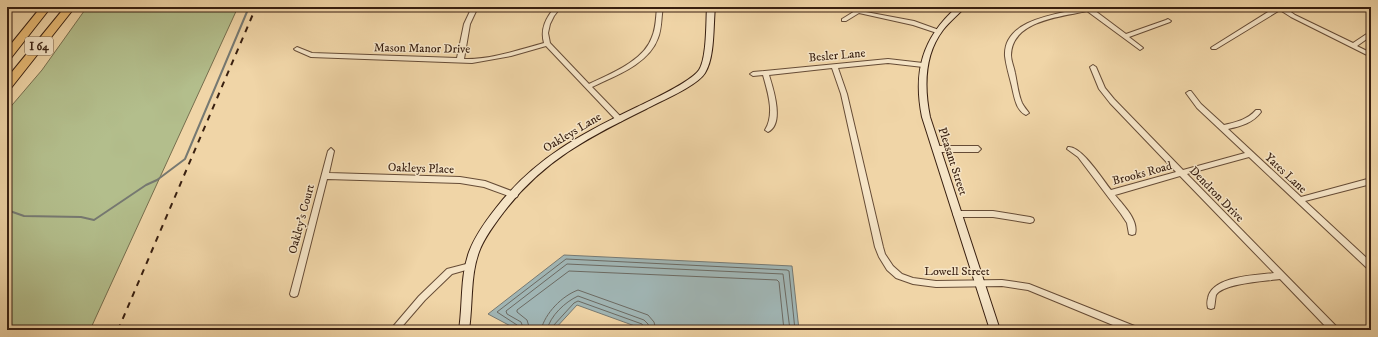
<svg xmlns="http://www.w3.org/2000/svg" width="1378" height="337" viewBox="0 0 1378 337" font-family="'IM FELL DW Pica',serif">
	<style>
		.green { fill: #b3be8c; stroke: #766e4e }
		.water { fill: #a0b5b4; stroke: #767972 }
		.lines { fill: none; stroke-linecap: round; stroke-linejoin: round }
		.shore { stroke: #6c6a62; stroke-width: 1 }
		.stream { stroke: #767972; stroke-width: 2 }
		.street-casing { stroke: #664c36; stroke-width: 2 }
		.secondary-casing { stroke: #381f10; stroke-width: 2 }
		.highway-casing { stroke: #381f10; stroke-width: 2 }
		.street { fill: #f5e4c6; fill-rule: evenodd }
		.secondary { fill: #f5e4c6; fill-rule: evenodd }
		.highway { fill: #e8ba74; fill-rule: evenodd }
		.rail { stroke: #381f10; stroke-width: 2; stroke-dasharray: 6 6; stroke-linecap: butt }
		.labels { text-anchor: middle; stroke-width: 3; stroke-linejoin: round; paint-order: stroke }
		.shield { fill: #f5e4c6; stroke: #715a47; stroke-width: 1 }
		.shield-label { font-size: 11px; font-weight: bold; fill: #381f10 }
		.street-label { font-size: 12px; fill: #381f10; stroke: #f5e4c6 }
	</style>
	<rect width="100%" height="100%" fill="#f0d5a7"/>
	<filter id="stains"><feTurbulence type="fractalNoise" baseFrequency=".005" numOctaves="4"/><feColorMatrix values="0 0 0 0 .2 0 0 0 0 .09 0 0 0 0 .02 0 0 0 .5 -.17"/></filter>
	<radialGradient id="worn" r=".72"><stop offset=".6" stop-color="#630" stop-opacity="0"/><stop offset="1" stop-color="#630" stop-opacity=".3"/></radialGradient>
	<!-- green -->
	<path class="green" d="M87 7H238L90 330H7V111L42 70Z"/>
	<!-- water -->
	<path class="water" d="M564 255 792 266 799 330H720L718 329 717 330H646L577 305 554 330H518L488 314Z"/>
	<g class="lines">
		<!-- shore -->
		<path class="shore" d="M519 330 517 325 497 312 566 259 787 270 789 271 795 330
			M524 330 521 322 507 314 506 311 567 264 783 274 790 330
			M530 330 527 320 517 312V310L569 271 777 280 779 282 784 330
			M541 330C545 313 562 296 578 290L648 315 654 322 656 330
			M547 330C550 316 565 302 578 296L644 320 648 324 650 330
			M552 330 553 326 574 303 578 301 642 324 645 330"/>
		<!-- stream -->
		<path class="stream" d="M7 210 24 216 81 217 94 220 146 185 157 180 185 159 249 7"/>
		<defs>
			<path id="street" d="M472 7H478L470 24 464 59C489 60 519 50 544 43 540 29 546 18 555 7H561L554 16 550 24 548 33 550 43 589 84C610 74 644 61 652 37 656 28 656 17 657 7H663C661 17 662 28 658 38 649 64 615 76 592 87L622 118 623 120 620 122H618L546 46 511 56 472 63 311 57 295 50 294 49 297 47 312 53 457 58 464 24Z
				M849 7H857L866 12 914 21 939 30 940 31 937 33 913 25 859 13 846 21H842V19L855 11Z
				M1083 7H1090L1126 34 1166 20 1168 19 1171 21 1170 22 1129 37 1142 47 1143 48 1140 50 1087 11C1061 17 1012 20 1011 55 1011 61 1014 67 1015 73 1017 82 1018 94 1022 103 1024 107 1027 110 1029 113L1026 115C1015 110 1014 94 1011 83 1009 75 1006 65 1005 56 1003 19 1058 14 1084 8Z
				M1276 7H1284L1295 15 1353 43 1371 31V36L1357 46 1371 53V57L1291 17 1280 10 1216 49H1212L1211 48 1212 47Z
				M888 59 923 63 926 65 923 67 888 63 838 68 847 94 883 247 885 254 893 266 902 274 913 278 936 281 1002 280 1029 284 1137 327 1138 330H1125L1028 290 1002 286 936 287 913 284 896 278 887 270 879 257 875 247 841 94 832 68 769 75C773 88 785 124 768 132L765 130C775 114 768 93 763 75L753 76 750 74 753 72Z
				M1093 65 1096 67 1105 88 1114 99 1183 170 1245 153 1197 108 1186 93 1189 91H1191L1201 104 1224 125C1236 122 1247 120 1256 110H1260L1261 112C1253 123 1241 126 1228 129L1301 197 1371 178V184L1305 201 1371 262V270L1368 269 1249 157 1187 174 1337 327 1338 330H1329L1280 279C1267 281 1223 283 1216 295 1215 299 1215 304 1214 308L1211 309 1208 308C1207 304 1207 302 1208 298 1212 276 1256 275 1274 273L1180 176 1115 195C1123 205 1139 220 1135 234L1132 235 1129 234 1127 223 1121 214 1078 157 1067 149 1068 147C1081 145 1103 180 1111 190L1176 172 1110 103 1099 89 1090 67Z
				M936 146H978L981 149 978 152H936L933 149Z
				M331 148 334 151 329 173 460 177 485 181 517 193 518 195 517 197 514 198 484 187 460 183 327 179 298 294 297 296 294 297 291 296 290 294 328 151Z
				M957 211H993L1030 217 1033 218 1034 220 1033 222 1030 223 993 217H957L954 216 953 214 954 212Z
				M470 263 473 264 474 266 473 268 452 274 425 300 399 330H390L419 296 447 269Z"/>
			<path id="secondary" d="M707 7H715C713 26 715 57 705 73 697 86 661 101 646 109 589 137 542 161 503 213 494 225 484 238 479 252 470 276 473 304 469 330H459C463 304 460 277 469 252 475 236 485 222 496 208 535 158 581 134 637 107 651 100 691 82 699 70 707 58 706 22 707 7Z
				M957 7H965C958 15 950 21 943 30 924 55 924 87 930 117L1000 330H990L922 117C913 72 922 38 957 7Z"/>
			<path id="highway" d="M41 7H51L11 58 7 59V49Z
				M65 7H75L11 88 7 89V78Z"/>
		</defs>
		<!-- street casing -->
		<use href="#street" class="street-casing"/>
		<!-- secondary casing -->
		<use href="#secondary" class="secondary-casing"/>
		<!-- highway casing -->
		<use href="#highway" class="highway-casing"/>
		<!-- street -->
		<use href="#street" class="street"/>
		<!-- secondary -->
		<use href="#secondary" class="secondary"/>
		<!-- highway -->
		<use href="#highway" class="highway"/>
		<!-- rail -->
		<path class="rail" d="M118 330 256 7"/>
	</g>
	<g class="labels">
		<!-- shield labels -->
		<rect class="shield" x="25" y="37" width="28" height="18" rx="3"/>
		<g class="shield-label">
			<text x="39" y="50">I 64</text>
		</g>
		<!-- street labels -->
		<g class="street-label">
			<text transform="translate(422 48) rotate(1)" y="4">Mason Manor Drive</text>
			<text transform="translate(837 55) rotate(-5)" y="4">Besler Lane</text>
			<text transform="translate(572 132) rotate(-31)" y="4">Oakleys Lane</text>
			<text transform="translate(953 161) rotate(72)" y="4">Pleasant Street</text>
			<text transform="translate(421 168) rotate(2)" y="4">Oakleys Place</text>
			<text transform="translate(1142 173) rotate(-15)" y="4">Brooks Road</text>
			<text transform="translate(1286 173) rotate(43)" y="4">Yates Lane</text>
			<text transform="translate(1217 194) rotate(46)" y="4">Dendron Drive</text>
			<text transform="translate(301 219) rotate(-75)" y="4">Oakley's Court</text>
			<text x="957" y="275">Lowell Street</text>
		</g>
	</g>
	<!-- margin -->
	<rect width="1378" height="337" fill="none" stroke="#f0d5a7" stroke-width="24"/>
	<rect x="8" y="8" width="1362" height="321" fill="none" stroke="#381f10" stroke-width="2"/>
	<rect x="12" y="12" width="1354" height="313" fill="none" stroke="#381f10"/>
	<rect width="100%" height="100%" filter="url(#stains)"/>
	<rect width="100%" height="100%" fill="url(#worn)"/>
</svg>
